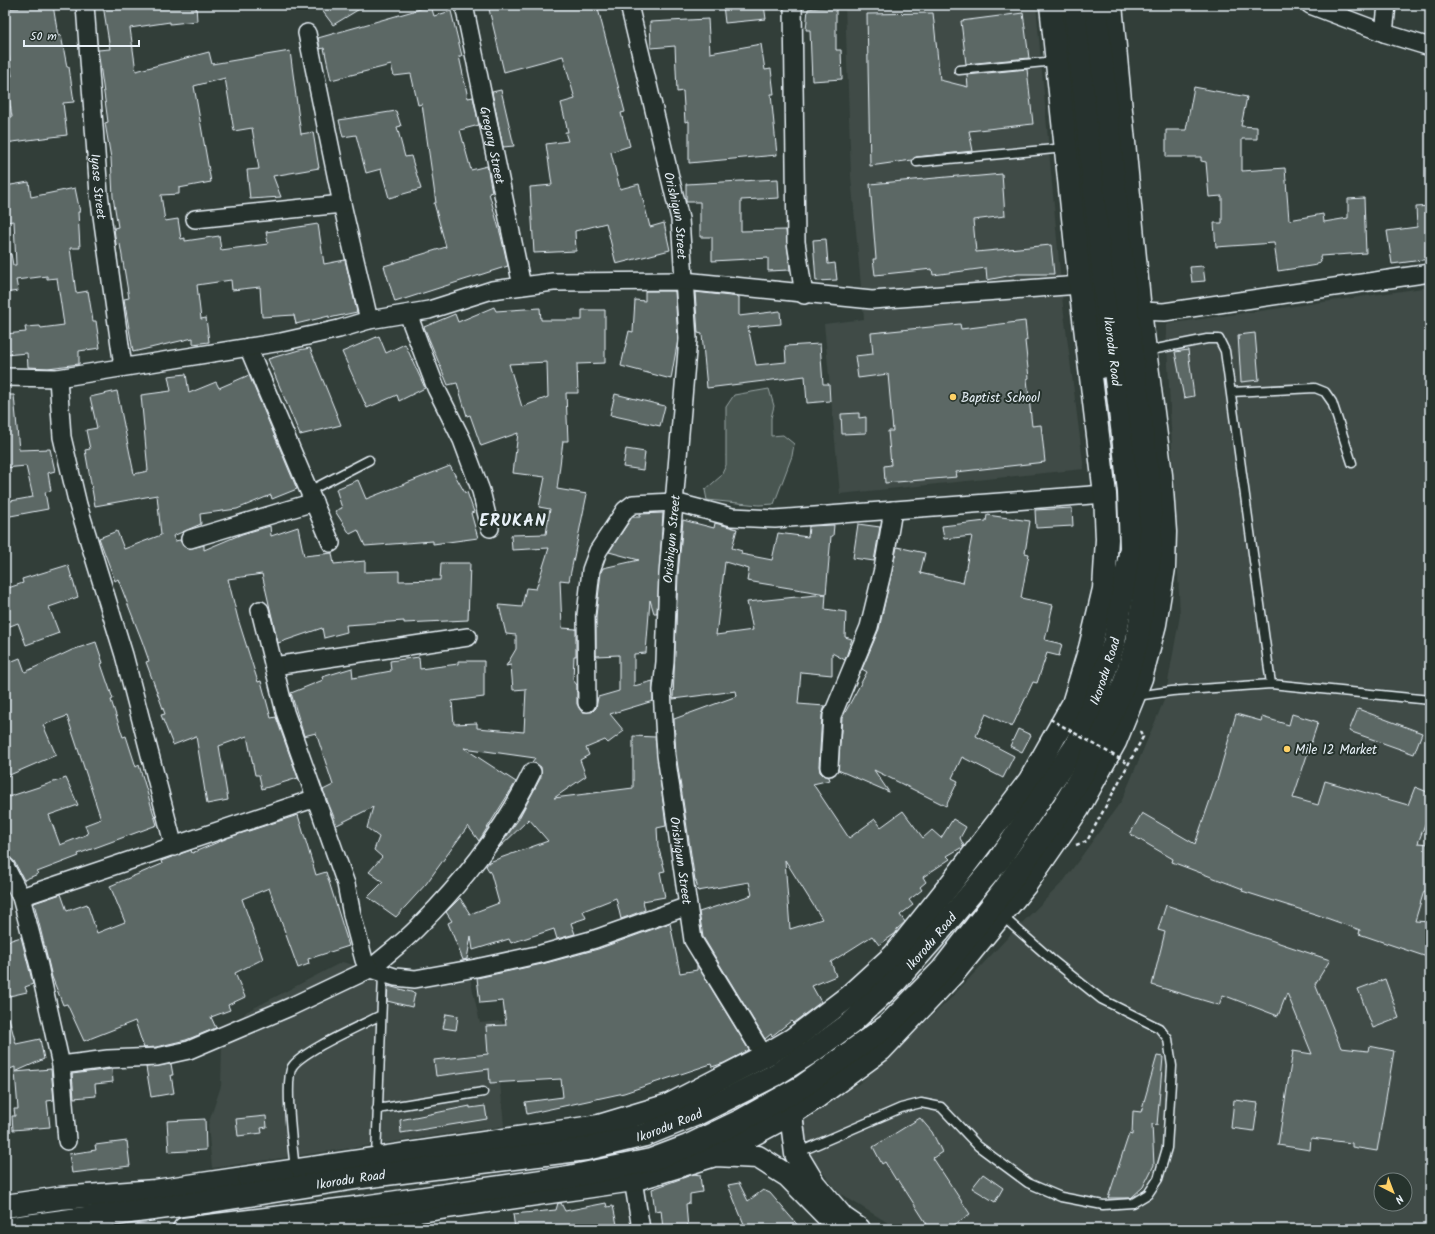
<svg xmlns="http://www.w3.org/2000/svg" width="1435" height="1234" viewBox="0 0 1435 1234" font-family="Kalam,sans-serif">
	<style>
		.built { fill: #3f4b46; fill-rule: evenodd }
		.green { fill: #495651; stroke: #98a4a4 }
		.building { fill: #5c6865; stroke: #e8f1f8; fill-rule: evenodd }
		.lines { fill: none; stroke-linecap: round; stroke-linejoin: round }
		.lane-casing { stroke: #e8f1f8; stroke-width: 11 }
		.street-casing { stroke: #e8f1f8; stroke-width: 20 }
		.secondary-casing { stroke: #e8f1f8; stroke-width: 25 }
		.highway-casing { stroke: #e8f1f8; stroke-width: 25 }
		.path { stroke: #e8f1f8; stroke-width: 2.5; stroke-dasharray: 4 3; stroke-linecap: butt }
		.lane { stroke: #26332d; stroke-width: 8 }
		.street { stroke: #26332d; stroke-width: 17 }
		.secondary { stroke: #26332d; stroke-width: 22 }
		.highway { stroke: #26332d; stroke-width: 22 }
		.path-bridge { stroke: #e8f1f8; stroke-width: 2.5; stroke-dasharray: 4 3; stroke-linecap: butt }
		.poi-dot { fill: #ffd166; stroke: #26332d; stroke-width: 1.5 }
		.labels { text-anchor: middle; stroke-width: 4; stroke-linejoin: round; paint-order: stroke }
		.street-label { font-size: 13px; fill: #e8f1f8; stroke: #26332d }
		.poi-label { font-size: 13px; fill: #e8f1f8; stroke: #26332d; text-anchor: start }
		.district-label { font-size: 17px; font-weight: bold; letter-spacing: 1px; fill: #e8f1f8; stroke: #26332d }
	</style>
	<rect width="100%" height="100%" fill="#323e39"/>
	<filter id="ink" filterUnits="userSpaceOnUse"><feTurbulence type="fractalNoise" baseFrequency=".025" numOctaves="2"/><feDisplacementMap in="SourceGraphic" scale="8" xChannelSelector="R" yChannelSelector="G"/><feConvolveMatrix kernelMatrix="1 2 1 2 8 2 1 2 1" color-interpolation-filters="sRGB"/></filter>
	<g filter="url(#ink)">
		<!-- built -->
		<path class="built" d="M845 5H1036L1063 306 1084 469 840 494 824 324 864 319 851 176Z
			M1430 287V1229H898L839 1193 805 1150 800 1120 860 1083 951 998 1010 935 1063 882 1122 800 1165 698 1180 615 1166 324ZM1381 1180H1405V1204H1381Z
			M342 962 386 973 411 974 467 964 480 1023 502 1021 506 1079 500 1081 504 1126 212 1168 208 1125 221 1086 222 1045 246 1012Z"/>
		<!-- green -->
		<path class="green" d="M769 389 774 406 771 418V436L783 435 794 444 792 456 774 504 759 505 707 500 705 490 721 476 726 465V407L734 395Z"/>
		<!-- building -->
		<path class="building" d="M19 5H53L58 36 61 35 67 67H69L74 102 63 103 67 135 5 143V118L12 117 6 77 12 76 5 34V9L19 8Z
			M103 5H196L197 21 170 24V22L130 28 136 71 209 52 212 64 290 51 301 134 313 132 319 168 273 176 281 197 250 199 247 170 259 169 252 128 234 131 225 78 194 86 211 182 179 188V194L161 195 165 221 178 219 181 239 185 238V241L219 236 221 250 268 244 266 232 318 224 324 264 345 260 357 312 329 318V316L296 324 294 315 262 317 260 287 232 290 231 280 197 285 201 319 206 318 209 342 193 344V338L133 352 124 299 129 298 120 244 116 245 114 228 118 227 113 197 111 158 105 123 108 122 98 50 110 49Z
			M318 5H366L333 25Z
			M488 5H597L625 112 621 113 630 146 611 152 620 189 639 184 650 227 664 223 670 250 616 264 606 223 575 231 576 251 534 253 530 187 552 185 546 144 568 141 565 132H568L561 103 575 99 563 56 504 72Z
			M723 5H764L766 19 725 23Z
			M836 5V50H841L842 79 812 81 810 30H806L808 9Z
			M431 6 434 16 451 11 462 56H459L468 98 473 97 479 125 460 130 471 170 487 166 492 192 489 193 501 236 508 266 395 302 384 266 446 247 434 203H436L432 174 422 104 418 105 411 74 394 76 391 65 331 80 324 48 320 49 318 38Z
			M933 13 940 80 968 87 967 75 1027 69 1033 124 969 131 973 151 916 157 912 160 870 166 867 14Z
			M1023 13 1029 58 966 64 961 21Z
			M708 19 710 53 761 44 765 70 771 69 774 94H771L777 155 689 163V121L685 122 683 91 677 92 675 46 651 48 650 22Z
			M1194 87 1247 97 1241 126 1257 127V139H1242V171L1285 168 1289 220 1323 214 1324 222 1348 218V199L1364 198 1366 253 1320 256 1321 262 1317 263V265L1278 271 1274 243 1216 247 1214 223H1222V196L1209 197 1206 162 1201 161V157H1166V130H1186Z
			M501 90 514 146 503 147 492 92Z
			M396 111 401 126 397 127 405 157 411 156 421 189 389 198 381 169 366 173 356 135 343 137 339 120Z
			M1002 174 1005 216 973 220 976 252 1051 245 1054 274H1018L987 280 986 268 933 275 932 269 875 275 873 259H876L870 184 969 175V177Z
			M778 179 779 198 741 200V231L786 230 790 270 768 271V258L712 261V237H700V202H686V184Z
			M29 182 31 197 75 188 80 212H78L80 248H70L76 293 88 291 93 321H96L100 348 79 351V364L48 368 28 367 27 353 5 355V334L26 332 25 327 40 326 41 328 64 325 57 278 47 279V276L16 280 18 291 5 293V254H11L13 265H16L14 221 5 222V186Z
			M1430 206V259L1392 264 1387 231 1417 227 1416 207Z
			M826 239 828 264 835 263 837 280 816 281 813 240Z
			M1203 266 1205 281 1192 282 1190 267Z
			M645 291H675L678 339 671 379 621 366 629 331 633 332 635 300 645 301Z
			M695 292 739 297V316L780 311 781 324 748 327 756 365 786 362 785 346 820 344 823 384H829L830 401 807 403 805 376 707 388 702 334 698 333Z
			M494 307 496 311 540 308 541 320H582V310H605V363L577 364 578 393H566L568 441H563L557 489 587 494 569 581 560 580 562 628 576 629V656H574L573 680 577 685V704L582 712H592L596 708 598 697 619 691V655L596 656V616L601 572 603 568 639 560 609 552 632 517H640V514L663 513 657 613H654L650 600 646 653 634 654V686L653 681V701L610 714 624 731 608 743 605 740 586 748 589 755 580 760 586 776 554 798 633 788V736L655 737 666 826 657 828 658 846 665 871 660 872 665 897 643 901 645 910 621 919 616 898 583 911 586 918 571 923 575 934 557 939 554 929 511 943 509 939 473 950 471 936 467 959 463 960 448 923 452 921 446 912 460 898 470 914 499 903 491 874 486 866 489 862 548 841 529 819 497 850 518 820 541 777V767L532 762 535 758 464 748 516 782 479 841 468 826 426 884 396 917 368 897 383 882 369 872 382 857 374 850 379 837 367 828 373 807 337 825 323 790 333 785 316 733 304 736 291 693 323 680 322 677 352 668 353 678 391 671 390 661 419 657 420 669 458 664V661H484V697L452 701 454 724 477 723V728L524 732 526 689 513 690 511 665 506 666 516 649V635L506 634 499 605 522 607 526 588 536 589 549 548 512 550 511 535 546 534 550 509 539 507 545 477 513 473 518 433 481 446 470 415 467 416 457 383 448 385 424 327 455 314 458 322ZM547 362 548 397 522 407 509 364Z
			M1025 321 1027 340 1025 341 1029 378 1027 379 1032 426 1041 425 1045 462 956 472 957 477 885 483 884 466 891 465 888 431H893L888 374 858 378 855 356 873 354 871 333 960 324 961 329Z
			M1255 333 1259 380 1241 382 1238 335Z
			M379 336 386 353 405 344 425 388 399 401 397 395 367 408 342 352Z
			M310 348 341 425 300 435 268 359 299 350Z
			M1188 350 1194 396 1184 398 1175 352Z
			M186 374 189 393 216 382 219 388 249 375 297 489 272 499 271 495 237 509 200 514 201 524 173 536 175 541 180 540 183 546 188 549 204 545V550L242 534 270 526 271 536 298 527 304 556 332 553 334 564 365 561V572L399 571V581L440 580 441 563H470L468 620 404 623V621L346 625 347 632 324 638 322 628 278 643 262 574 228 579 238 619 258 682 261 681 271 718 276 717 298 778 262 789 259 775H255L247 736 219 746 228 800 207 804 196 736 173 745 161 715 165 714 146 662 149 661 142 641 118 579 115 581 99 538 117 531 124 549 161 535 157 495 95 506 85 450 90 449 86 430 97 428 90 397 117 391 134 474 148 471 141 395 171 391 168 376Z
			M615 394 665 406 660 426 610 415Z
			M5 395H14L19 450 50 449 55 471 48 473 51 491 45 492 48 509 5 517V502L33 497 26 466 5 468Z
			M859 413V418L866 417V433L842 434 841 414Z
			M626 449 645 452 643 470 623 467Z
			M450 466 465 493 467 492 474 512 471 513 478 538 433 544V541L365 546 358 530 350 534 335 511 342 508 336 489 358 480 366 499Z
			M1072 508 1073 526 1036 528 1035 510Z
			M987 515 1030 521 1025 553 1029 554 1021 598 1053 605 1045 640 1062 644 1059 656 1047 653 1037 683 1033 682 1012 727 986 714 976 736 1014 756 1003 778 962 757 952 778 958 781 946 806 874 770 889 792 838 770 842 718 867 672 862 669 879 629 897 547 925 553 920 573 963 583 972 536 944 539 942 526 986 521Z
			M683 520 714 528 715 523 737 529 732 548 742 551 741 554 772 560 778 533 808 537 809 526 834 525 833 536H831L826 594 747 581 749 569 725 562 716 635 753 630 747 602 826 594 825 609 846 612 845 637 852 639 845 660 832 653V675L801 672 798 704 825 706 822 715 819 766 820 772 824 776 829 777 830 780 813 784 849 838 875 819 881 827 903 811 923 838 932 830 941 838 953 819 966 827 960 838 964 846 947 856 950 859 923 877 926 882 920 887 922 890 909 900 913 905 900 915 905 922 897 929 896 933 879 945 872 936 831 962 836 976 812 986 821 1002 793 1023 791 1021 772 1036 771 1034 765 1039 703 937 699 912 752 895 749 882 698 891 696 881H695L676 754 674 719 737 696 736 691 673 699 678 575ZM785 860 822 919 790 929Z
			M858 524 880 527 874 561 853 558Z
			M68 565 78 597 49 607 59 633 26 645 18 623 5 628V589L23 583 22 579Z
			M96 642 103 663 101 664 113 699 111 700 123 737 126 736 136 767 139 765 157 825 78 854 79 856 37 872 38 874 24 880 14 861 7 856 5 852V798L66 778 78 805 49 815 60 845 88 834 85 825 101 819 67 716 43 725 56 755 5 777V664L20 658 25 672 72 650Z
			M1358 709 1422 733 1414 754 1349 731Z
			M1236 714 1261 721 1262 717 1289 725 1292 714 1318 722 1293 798 1318 805 1325 781 1408 805 1415 787 1430 793V811L1418 843 1430 844V892L1424 891 1415 921 1430 922V958L1359 934 1360 930 1318 915 1242 891 1243 889 1172 862 1173 859 1130 834 1142 813 1195 844 1218 777Z
			M1018 729 1031 735 1022 752 1010 746Z
			M298 815 316 875 326 872 349 946 308 959 309 964 298 968 269 888 242 899 263 959 235 973 245 997 228 1005 230 1010 211 1017 216 1028 186 1040 156 1047 144 1048 135 1021 84 1041 67 1004 63 1005 52 977 34 903 61 894 67 911 87 904 97 933 125 922 110 886 162 864 161 861 191 850 192 853 230 837Z
			M1166 905 1330 960 1315 984 1341 1048 1368 1051 1369 1046 1394 1051 1377 1151 1352 1147V1143L1311 1138 1310 1150 1278 1145 1293 1051 1312 1054 1287 993 1278 1016 1223 995 1219 1005 1152 985 1165 932 1158 930Z
			M670 923 680 973 697 970V965L749 1050 724 1063 712 1067 711 1064 624 1093 527 1114 525 1102 563 1097 561 1079 490 1083 489 1069 436 1076 434 1060 488 1054 486 1026 506 1025 503 1001 480 1003 477 978 542 964 598 949Z
			M21 937 33 984 25 987 27 992 5 997V942Z
			M1385 979 1399 1018 1373 1028 1358 989Z
			M388 986 415 993 412 1007 387 1001Z
			M446 1014 458 1016 456 1030 443 1028Z
			M9 1018 16 1044 40 1039 44 1059 15 1072V1067L5 1071V1019Z
			M1157 1056 1163 1057 1157 1125 1152 1124 1154 1165 1143 1187 1131 1198H1108L1129 1134 1132 1135 1133 1111 1141 1112Z
			M171 1064 173 1075H171L174 1093 151 1097 146 1067Z
			M51 1069 54 1100 47 1101 50 1127 13 1130 12 1116H15L14 1109H18L15 1072Z
			M112 1069 113 1082 95 1084 96 1096 74 1098 72 1074Z
			M1234 1100 1258 1103 1254 1131 1231 1128Z
			M470 1106V1108L485 1106 487 1119 401 1133 400 1120Z
			M266 1116 267 1127 261 1128 262 1133 238 1136 236 1119Z
			M920 1118 932 1132 942 1152 933 1158 970 1214 948 1229H930L898 1179 896 1180 885 1162 882 1164 873 1147Z
			M205 1119 206 1150 169 1152 167 1121Z
			M127 1141 130 1166 72 1173 69 1154 96 1150 95 1145Z
			M694 1174 700 1175 702 1192 690 1194V1203L686 1204 688 1229H663L661 1210 655 1211 652 1189Z
			M983 1174 1003 1188 995 1202 972 1188Z
			M739 1183 748 1201 763 1190 770 1193 801 1229H746L728 1185Z
			M558 1203H561L565 1211 606 1203 607 1207 613 1206 618 1229H515L513 1214 556 1210Z"/>
		<g class="lines">
			<defs>
				<path id="lane" d="M1064 5 1102 374
					M959 70 1056 61
					M917 162 1065 148
					M1146 351 1207 339H1219L1225 351 1271 684
					M1231 392 1315 388 1325 392 1332 402 1352 463
					M309 491 369 460
					M1136 696 1172 691 1271 684 1430 700
					M377 1109 483 1092
					M797 1153 901 1108 921 1103 941 1107 978 1146 1028 1183 1061 1197 1103 1205 1133 1203 1148 1194 1158 1179 1167 1148 1172 1066 1168 1039 1159 1028 1101 999 1051 959 1001 915
					M376 1158 383 974
					M295 1170C293 1149 284 1082 292 1067 302 1051 362 1025 381 1015"/>
				<g id="street">
					<path id="s1" d="M85 5 99 194 123 367"/>
					<path id="s2" d="M464 5 522 286"/>
					<path id="s3" d="M629 5 680 219 688 339 668 574 665 662 662 690 666 755 693 940 764 1056"/>
					<path d="M793 5 796 242 804 295"/>
					<path d="M1310 5 1384 33 1430 47"/>
					<path d="M307 33 342 204 369 320"/>
					<path d="M1384 33 1387 5"/>
					<path d="M195 219 342 204"/>
					<path d="M1140 311 1164 312 1430 273"/>
					<path d="M408 314 436 388 462 440 481 491 490 528"/>
					<path d="M248 347 331 543"/>
					<path d="M5 377 58 378 281 342 339 329 369 320 429 310 492 290 553 282 684 281 872 300 1080 285"/>
					<path d="M58 378 62 437 78 505 124 655 174 847"/>
					<path d="M190 539 314 502"/>
					<path d="M274 666 468 637"/>
					<path d="M587 703 586 615 591 570 598 551 625 510 633 504 674 502 732 517 775 519 1105 494"/>
					<path d="M829 767 832 716 869 627 883 569 893 510"/>
					<path d="M532 772C504 831 465 880 419 926 404 942 386 955 370 969L395 977 415 979 476 968 541 954 595 939 688 906"/>
					<path d="M5 866 21 897 39 966 61 1065 67 1141"/>
					<path d="M21 897 316 798"/>
					<path d="M61 1065 108 1059 157 1057 189 1050 290 1007 370 969 364 960 352 915 346 884 285 712 260 610"/>
					<path d="M633 1180 641 1229"/>
				</g>
				<path id="secondary" d="M791 1114 796 1154 814 1184 843 1218 859 1229
					M715 1155 758 1157 788 1176 840 1229
					M5 1206 60 1198 155 1191 599 1126 669 1105 764 1056 793 1039 848 997 894 955 953 881 1030 780 1073 704 1090 648 1104 589 1107 539 1105 494 1080 285 1051 5
					M295 1229 633 1180 715 1155 791 1114 817 1097 881 1050 952 975 1027 883 1078 809 1115 742 1141 678 1155 624 1164 568 1165 532 1161 475 1140 311 1111 5"/>
				<g id="highway">
					<path d="M249 1179 283 1178"/>
					<path id="s4" d="M5 1229 211 1201 362 1177 586 1149 645 1135 697 1114 775 1075 810 1053 851 1023 896 981 933 939 999 860 1075 747 1098 692 1114 643 1131 548 1129 492 1123 435 1104 283 1075 5"/>
					<path d="M184 1229 363 1207 569 1177 651 1160 688 1146 740 1121 803 1086 887 1026 942 970 1004 890 1061 810 1083 773 1106 727 1124 684 1137 642 1151 550 1150 490 1131 346 1096 5"/>
				</g>
			</defs>
			<!-- lane casing -->
			<use href="#lane" class="lane-casing"/>
			<!-- street casing -->
			<use href="#street" class="street-casing"/>
			<!-- secondary casing -->
			<use href="#secondary" class="secondary-casing"/>
			<!-- highway casing -->
			<use href="#highway" class="highway-casing"/>
			<!-- path -->
			<path class="path" d="M1076 845 1087 841 1143 737 1140 731"/>
			<!-- lane -->
			<use href="#lane" class="lane"/>
			<!-- street -->
			<use href="#street" class="street"/>
			<!-- secondary -->
			<use href="#secondary" class="secondary"/>
			<!-- highway -->
			<use href="#highway" class="highway"/>
			<!-- path-bridge -->
			<path class="path-bridge" d="M1050 719 1129 764"/>
		</g>
	</g>
	<!-- markers -->
	<g class="poi-dot">
		<circle cx="953" cy="397" r="4"/>
		<circle cx="1287" cy="749" r="4"/>
	</g>
	<g class="labels">
		<!-- street labels -->
		<g class="street-label">
			<text dy="5" stroke="none"><textPath href="#s2" startOffset="143">Gregory Street</textPath></text>
			<text dy="5" stroke="none"><textPath href="#s1" startOffset="182">Iyase Street</textPath></text>
			<text dy="5" stroke="none"><textPath href="#s3" startOffset="216">Orishigun Street</textPath></text>
			<text transform="translate(1113 351) rotate(83)" y="5">Ikorodu Road</text>
			<text transform="translate(671 539) rotate(-85)" y="5">Orishigun Street</text>
			<text dy="5" stroke="none"><textPath href="#s4" startOffset="1321">Ikorodu Road</textPath></text>
			<text dy="5" stroke="none"><textPath href="#s3" startOffset="864">Orishigun Street</textPath></text>
			<text dy="5" stroke="none"><textPath href="#s4" startOffset="997">Ikorodu Road</textPath></text>
			<text dy="5" stroke="none"><textPath href="#s4" startOffset="673">Ikorodu Road</textPath></text>
			<text dy="5" stroke="none"><textPath href="#s4" startOffset="349">Ikorodu Road</textPath></text>
		</g>
		<!-- poi labels -->
		<g class="poi-label">
			<text x="961" y="402">Baptist School</text>
			<text x="1295" y="754">Mile 12 Market</text>
		</g>
		<!-- district labels -->
		<g class="district-label">
			<text x="513" y="526">ERUKAN</text>
		</g>
	</g>
	<!-- margin -->
	<rect width="1435" height="1234" fill="none" stroke="#26332d" stroke-width="20"/>
	<rect x="10" y="10" width="1415" height="1214" fill="none" stroke="#e8f1f8" stroke-width="1.5" filter="url(#ink)"/>
	<!-- north arrow -->
	<g transform="translate(1393 1192) rotate(138)"><circle r="19" fill="#26332d" stroke="#747f7e"/>
	<path d="M0-3L7 15L0 10L-7 15Z" fill="#ffd166"/>
	<text y="-6" font-size="11" font-weight="bold" text-anchor="middle" fill="#e8f1f8">N</text>
	</g>
	<!-- scale -->
	<path d="M24 40v6h115v-6" fill="none" stroke="#e8f1f8" stroke-width="2"/>
	<text x="30" y="40" font-size="12" fill="#e8f1f8" stroke="#26332d" stroke-width="3" paint-order="stroke">50 m</text>
</svg>
